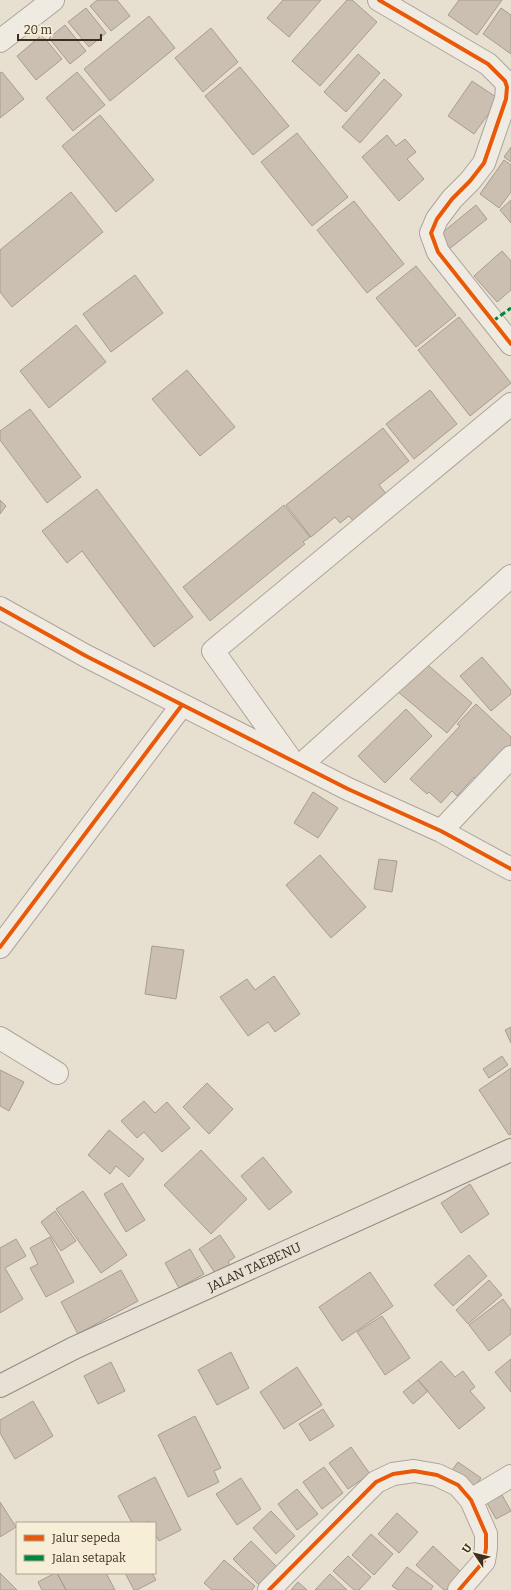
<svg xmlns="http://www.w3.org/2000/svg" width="511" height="1590" viewBox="0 0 511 1590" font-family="Bitter,serif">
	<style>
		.building { fill: #cbbfb2; stroke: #a89c90 }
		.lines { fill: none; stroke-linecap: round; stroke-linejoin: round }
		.minor-casing { stroke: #ada599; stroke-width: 24 }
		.major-casing { stroke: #928b80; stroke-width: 24 }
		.minor { stroke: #efebe3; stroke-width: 22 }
		.major { stroke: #e6e1d4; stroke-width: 22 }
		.quiet { stroke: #00873e; stroke-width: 3; stroke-dasharray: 6 3; stroke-linecap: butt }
		.cycleway-casing { stroke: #f7eed8; stroke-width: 6 }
		.cycleway { stroke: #e8590c; stroke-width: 4 }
		.labels { text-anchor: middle; stroke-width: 3; stroke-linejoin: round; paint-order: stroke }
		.street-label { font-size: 13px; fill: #3d2e20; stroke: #f7eed8 }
	</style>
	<rect width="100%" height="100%" fill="#e7e0d1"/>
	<!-- building -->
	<path class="building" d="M97 0H117L130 16 111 31 90 6Z
		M283 0H321L289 37 267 18Z
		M347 0H352L377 22 320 86 292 61Z
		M459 0H502L477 35 448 15Z
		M86 8 106 33 89 47 68 22Z
		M501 8 511 15V54L483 34Z
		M149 16 175 48 110 101 84 69Z
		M65 25 86 51 70 64 49 38Z
		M211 28 238 62 203 92 175 58Z
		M42 35 62 59 36 80 17 56Z
		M358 54 380 73 346 112 324 92Z
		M240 67 289 126 253 155 205 96Z
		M2 72 24 99 0 118V73Z
		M77 72 105 105 73 131 46 98Z
		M384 79 402 95 360 143 342 127Z
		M472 81 499 99 474 134 448 116Z
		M100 115 154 180 116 212 62 146Z
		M297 133 348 197 312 226 261 162Z
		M387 135 396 146 405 139 416 152 407 159 424 179 399 201 362 157Z
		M511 147V162L504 157Z
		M504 160 511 165V192L499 208 480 194Z
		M71 192 103 232 12 307 0 292V250Z
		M511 200V223L500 210Z
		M354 201 404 264 367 293 317 230Z
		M476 205 487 219 448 250 437 237Z
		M502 251 511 261V290L497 302 474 276Z
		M416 266 456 315 416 347 376 298Z
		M135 275 163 313 111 352 83 314Z
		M459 317 511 383 470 416 418 350Z
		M76 325 106 362 49 408 20 371Z
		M187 370 235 427 200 456 152 399Z
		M430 390 457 424 414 459 386 424Z
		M30 409 81 477 47 503 0 440V431Z
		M383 428 409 461 379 485 392 501 359 528 349 516 340 523 335 517 311 537 286 505Z
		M97 489 193 617 154 647 82 551 67 563 42 531Z
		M0 500 6 506 0 514Z
		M284 505 310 537 303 542 305 544 210 621 183 587Z
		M482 657 511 690V694L491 711 460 676Z
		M423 661 472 703 447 733 397 691Z
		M476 704 511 737V751L478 781 474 777 457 796 452 791 441 803 429 792 427 794 410 779 460 726 457 724Z
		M406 709 432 736 385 783 358 756Z
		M313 792 338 808 318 838 294 823Z
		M320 855 366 907 331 938 286 885Z
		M379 859 397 861 392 892 374 889Z
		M152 946 184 950 176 999 145 994Z
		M274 976 300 1014 275 1032 268 1022 248 1036 220 997 247 979 255 990Z
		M511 1027V1043L505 1030Z
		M502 1056 508 1065 489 1078 483 1069Z
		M511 1068V1134L509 1135 479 1090Z
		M0 1070 24 1082 9 1111 0 1106Z
		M207 1083 233 1109 209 1134 183 1107Z
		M144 1101 155 1113 167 1102 190 1128 162 1152 144 1132 137 1138 121 1121Z
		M109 1130 144 1159 129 1177 116 1166 110 1174 88 1155Z
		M201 1150 247 1199 211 1234 164 1185Z
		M263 1157 292 1192 269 1210 241 1176Z
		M122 1183 145 1220 126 1232 104 1194Z
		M470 1184 489 1214 461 1233 441 1203Z
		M83 1191 127 1255 101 1273 56 1209Z
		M55 1211 76 1241 61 1251 41 1222Z
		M220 1235 235 1257 228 1262 231 1266 217 1276 199 1249Z
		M50 1237 74 1282 46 1297 30 1268 38 1264 30 1248Z
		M16 1239 26 1256 5 1268 23 1299 0 1313V1248Z
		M190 1249 204 1274 179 1288 165 1263Z
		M469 1255 487 1276 453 1306 434 1285Z
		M121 1270 138 1301 78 1334 61 1302Z
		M370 1272 393 1306 342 1341 319 1307Z
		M489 1280 502 1295 468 1324 456 1310Z
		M503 1299 511 1310V1334L489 1351 469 1325Z
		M382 1316 410 1358 385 1375 357 1332Z
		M231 1352 249 1388 217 1405 198 1370Z
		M511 1359V1392L495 1372Z
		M441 1361 455 1377 463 1371 475 1387 470 1391 485 1408 459 1429 418 1380Z
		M111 1362 125 1391 98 1404 84 1376Z
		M297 1367 322 1405 284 1429 260 1392Z
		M418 1380 428 1391 413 1404 403 1392Z
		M33 1401 53 1436 15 1459 0 1433V1420Z
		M323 1409 334 1426 310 1441 299 1424Z
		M195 1416 221 1468 214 1471 219 1482 188 1497 158 1435Z
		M351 1447 370 1474 348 1489 329 1463Z
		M458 1462 481 1478 472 1490 450 1473Z
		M324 1467 343 1493 322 1509 303 1482Z
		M155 1477 181 1530 159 1541 155 1534V1523H149L148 1521 145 1523H132L118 1496Z
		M241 1478 261 1509 237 1525 216 1494Z
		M297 1489 318 1514 297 1530 278 1504Z
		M502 1495 511 1511 496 1519 487 1503Z
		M0 1502 16 1527 0 1537Z
		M271 1511 295 1536 276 1554 253 1528Z
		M397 1513 418 1532 399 1553 378 1534Z
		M371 1534 393 1554 374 1575 352 1555Z
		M251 1541 278 1568 261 1587 233 1559Z
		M433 1546 462 1573 447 1590H444L416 1565Z
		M348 1556 371 1577 359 1590H354L333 1571Z
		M224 1560 255 1586 252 1590H212L204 1583Z
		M407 1567 433 1586 431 1590H398L392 1586Z
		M0 1573 17 1590H0Z
		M55 1573H57L66 1590H42L38 1582Z
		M57 1573H106L115 1590H66Z
		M125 1573H152L156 1580 137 1590H134Z
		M330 1574 347 1590H315Z
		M298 1582 307 1590H291Z"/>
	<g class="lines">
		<defs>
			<path id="minor" d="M379 0 488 64 505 81 507 87 506 99 484 163 470 181 452 199 437 219 431 233 438 252 511 344
				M0 41 53 0
				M0 608 86 656 348 789 441 831 511 869
				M289 757 213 651 511 404
				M301 765 511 576
				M441 831 511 757
				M0 947 182 705
				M0 1038 57 1073
				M471 1500 511 1476
				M269 1590 376 1482 393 1474 414 1471 437 1475 458 1485 471 1500 486 1534V1548L484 1561 459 1590"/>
			<g id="major">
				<path id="s1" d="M0 1386 74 1348 511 1150"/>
			</g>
		</defs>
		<!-- minor casing -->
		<use href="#minor" class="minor-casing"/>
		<!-- major casing -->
		<use href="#major" class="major-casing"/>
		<!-- minor -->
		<use href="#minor" class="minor"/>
		<!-- major -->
		<use href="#major" class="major"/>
		<!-- quiet -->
		<path class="quiet" d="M493 321 511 308"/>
		<defs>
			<path id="cycleway" d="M379 0 488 64 505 81 507 87 506 99 484 163 470 181 452 199 437 219 431 233 438 252 511 344
				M0 608 86 656 348 789 441 831 511 869
				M0 947 182 705
				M269 1590 376 1482 393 1474 414 1471 437 1475 458 1485 471 1500 486 1534V1548L484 1561 459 1590"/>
		</defs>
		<!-- cycleway casing -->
		<use href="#cycleway" class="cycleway-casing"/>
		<!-- cycleway -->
		<use href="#cycleway" class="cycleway"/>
	</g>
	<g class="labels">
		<!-- street labels -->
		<g class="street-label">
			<text dy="5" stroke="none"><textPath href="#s1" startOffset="281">JALAN TAEBENU</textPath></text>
		</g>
	</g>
	<!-- legend -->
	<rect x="16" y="1522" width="140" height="52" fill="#f7eed8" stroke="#ada18e"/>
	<rect x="24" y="1535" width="20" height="6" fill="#e8590c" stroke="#ada18e"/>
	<text x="52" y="1542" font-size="12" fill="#3d2e20">Jalur sepeda</text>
	<rect x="24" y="1555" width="20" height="6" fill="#00873e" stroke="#ada18e"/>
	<text x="52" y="1562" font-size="12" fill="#3d2e20">Jalan setapak</text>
	<!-- north arrow -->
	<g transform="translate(475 1554) rotate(305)" stroke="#f7eed8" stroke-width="3" paint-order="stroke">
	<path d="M0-3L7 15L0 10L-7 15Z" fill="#3d2e20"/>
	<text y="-6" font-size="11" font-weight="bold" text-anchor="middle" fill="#3d2e20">U</text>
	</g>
	<!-- scale -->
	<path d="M18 34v6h83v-6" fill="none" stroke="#3d2e20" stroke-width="2"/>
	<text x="24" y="34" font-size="12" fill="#3d2e20" stroke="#f7eed8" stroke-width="3" paint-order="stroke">20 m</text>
</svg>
